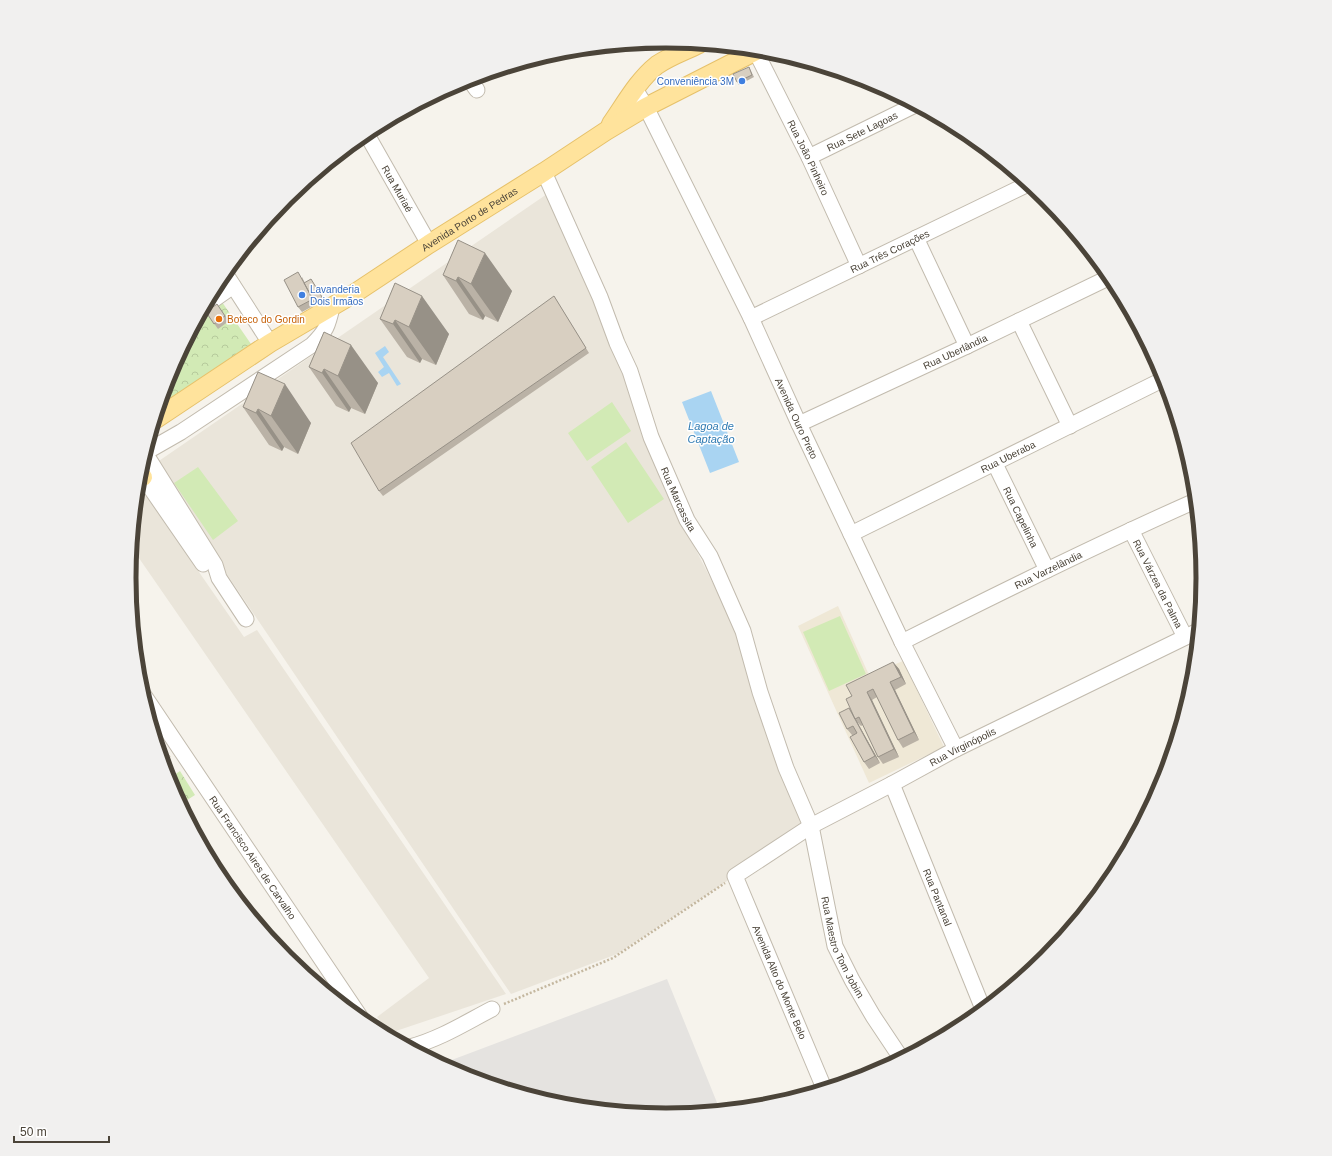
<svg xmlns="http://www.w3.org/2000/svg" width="1332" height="1156" viewBox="0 0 1332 1156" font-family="Helvetica,sans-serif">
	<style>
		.residential { fill: #eae5da }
		.education { fill: #efe8d6 }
		.park { fill: url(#park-crowns) }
		.pitch { fill: #d2eab5 }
		.parking { fill: #e5e3e0 }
		.water { fill: #a9d4f2 }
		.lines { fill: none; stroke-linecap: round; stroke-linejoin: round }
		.minor-casing { stroke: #c2bbae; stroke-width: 17 }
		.major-casing { stroke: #e6c16a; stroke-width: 20 }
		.path { stroke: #c4b79f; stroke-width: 2.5; stroke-dasharray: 2 2; stroke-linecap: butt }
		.minor { stroke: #fff; stroke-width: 15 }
		.major { stroke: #ffe39c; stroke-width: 18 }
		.wall { fill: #bab2a6 }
		.shaded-wall { fill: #979187 }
		.building { fill: #d8cfc1; stroke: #979187 }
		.shop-dot { fill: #3f7fe0; stroke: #fff; stroke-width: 1.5 }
		.food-dot { fill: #e8710a; stroke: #fff; stroke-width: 1.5 }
		.labels { text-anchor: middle; stroke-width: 3; stroke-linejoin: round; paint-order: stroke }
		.shop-label { font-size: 10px; fill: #366cbe; stroke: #fff; text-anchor: end }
		.street-label { font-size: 10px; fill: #4b4439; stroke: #fff }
		.food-label { font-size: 10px; fill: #c56008; stroke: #fff; text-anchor: start }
		.water-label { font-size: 11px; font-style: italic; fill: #2e7ab2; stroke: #fff }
		.rim { fill: none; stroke: #4b4439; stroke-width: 5 }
	</style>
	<defs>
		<pattern id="park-crowns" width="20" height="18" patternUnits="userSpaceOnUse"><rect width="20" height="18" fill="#d2eab5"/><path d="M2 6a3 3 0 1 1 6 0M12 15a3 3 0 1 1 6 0" fill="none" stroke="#b6ca9c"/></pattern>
	</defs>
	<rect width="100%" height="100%" fill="#f6f3ec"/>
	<!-- residential -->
	<path class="residential" d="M547 194 613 343 661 481 733 623 764 723 804 830 617 954 511 994 153 465Z
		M138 484 244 637 257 630 506 994 390 1033 377 1017 429 978 132 548Z"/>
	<!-- education -->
	<path class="education" d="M838 606 869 675 903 661 944 747 869 783 798 626Z"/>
	<!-- park -->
	<path class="park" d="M222 302 251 344 160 405 170 372 199 317Z
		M180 771 195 795 181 804 168 779Z"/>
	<!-- pitch -->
	<path class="pitch" d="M612 402 631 431 587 461 568 433Z
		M626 442 664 499 628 523 591 467Z
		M198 467 238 521 213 540 174 483Z
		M840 616 866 674 829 691 803 632Z"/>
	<!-- parking -->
	<path class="parking" d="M667 979 720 1110 666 1115 619 1110 617 1105 606 1109 561 1105 460 1074 441 1064Z"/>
	<!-- water -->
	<path class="water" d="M385 346 389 352 383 357 401 384 397 386 389 373 382 377 378 372 384 367 375 353Z
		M711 391 739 462 710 473 682 402Z"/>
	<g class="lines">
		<defs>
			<g id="minor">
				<path id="s1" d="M755 50 809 157 859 266"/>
				<path d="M469 79 477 90"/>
				<path id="s2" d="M635 89 646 107 751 318 799 424 902 642 956 749"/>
				<path id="s3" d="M366 133 429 244"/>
				<path id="s4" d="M809 157 915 105"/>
				<path id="s5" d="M544 172 600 297 617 343 630 371 651 437 687 520 710 556 743 631 760 692 786 768 811 826 835 946 852 980 873 1016 901 1058"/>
				<path d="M916 238 967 346"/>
				<path d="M225 273 270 343"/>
				<path d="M206 305 233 286"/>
				<path id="s6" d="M751 318 1028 184"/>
				<path d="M1019 321 1070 426"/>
				<path id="s7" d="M799 424 967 346 1110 277"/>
				<path d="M146 452 181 432 312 345C326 331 328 326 332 307"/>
				<path d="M145 453 215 565 219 578 246 619"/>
				<path id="s8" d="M995 464 1047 570"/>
				<path d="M143 477 203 564"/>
				<path id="s9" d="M1131 530 1185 637"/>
				<path id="s10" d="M851 534 1164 379"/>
				<path id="s11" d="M902 642C999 593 1096 545 1195 501"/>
				<path id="s12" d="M143 694 363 1021"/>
				<path id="s13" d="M892 784 983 1009"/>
				<path d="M410 1047C440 1039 465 1023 492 1009"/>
				<path id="s14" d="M824 1088 735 876 811 826 892 784 956 749 1198 631"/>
			</g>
			<g id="major">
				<path d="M611 124C625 104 638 80 657 65 670 56 685 51 699 44"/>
				<path id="s15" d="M156 419 270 343 355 293 429 244 544 172 606 131 646 107 758 50"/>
				<path d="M139 475 143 477"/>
			</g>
		</defs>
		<!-- minor casing -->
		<use href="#minor" class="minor-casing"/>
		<!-- major casing -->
		<use href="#major" class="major-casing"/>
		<!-- path -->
		<path class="path" d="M163 761 170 756
			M504 1004 613 958 725 883"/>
		<!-- minor -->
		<use href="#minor" class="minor"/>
		<!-- major -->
		<use href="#major" class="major"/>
	</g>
	<!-- wall -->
	<path class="wall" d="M749 67 754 77 739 85 737 82Z
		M458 240 512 291 498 322 485 316 483 320 469 314 443 275Z
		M302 277 305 283 311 279 324 300 302 312 298 307Z
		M395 283 449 334 436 365 422 359 420 363 407 357 380 319Z
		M554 296 589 353 383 496 379 491Z
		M217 304 229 321 218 329 206 312Z
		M324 332 378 383 365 414 351 408 349 412 336 406 309 367Z
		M258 372 311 423 298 454 284 447 282 451 269 445 243 407Z
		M893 662 899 669 906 684 895 690 919 740 903 748 898 740 877 697 872 700 899 757 883 764 878 757 863 725 861 726 857 722 880 763 869 769 864 762 852 735 847 729 853 715 852 696Z"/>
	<!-- shaded-wall -->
	<path class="shaded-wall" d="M485 253 512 291 498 322 471 284Z
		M458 277 485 316 483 320 456 281Z
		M422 296 449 334 436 365 409 327Z
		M395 320 422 359 420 363 393 324Z
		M351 345 378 383 365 414 338 376Z
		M324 369 351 408 349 412 322 373Z
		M285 384 311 423 298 454 271 416Z
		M258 409 284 447 282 451 256 413Z
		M893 662 899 669 906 684 901 677Z
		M890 682 895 690 919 740 914 732Z
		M867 692 872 700 899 757 894 749Z
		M849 708 854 716 880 763 875 756Z"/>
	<!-- building -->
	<path class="building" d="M749 67 752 75 737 82 733 74Z
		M458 240 485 253 471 284 458 277 456 281 443 275Z
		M298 272 313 299 298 307 284 280Z
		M311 279 322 297 314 302 304 283Z
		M395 283 422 296 409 327 395 320 393 324 380 319Z
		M554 296 586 348 379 491 351 443Z
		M217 304 225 316 214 324 206 312Z
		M324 332 351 345 338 376 324 369 322 373 309 367Z
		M258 372 285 384 271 416 258 409 256 413 243 407Z
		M893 662 901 677 890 682 914 732 898 740 873 689 867 692 894 749 878 757 859 717 855 719 846 699 852 696 846 685Z
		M849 708 875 756 864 762 850 737 857 733 853 726 847 729 839 713Z"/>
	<!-- markers -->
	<g class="shop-dot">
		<circle cx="742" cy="81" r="4"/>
		<circle cx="302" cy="295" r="4"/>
	</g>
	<circle class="food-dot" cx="219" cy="319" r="4"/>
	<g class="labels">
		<!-- shop labels -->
		<g class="shop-label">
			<text x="734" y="85">Conveniência 3M</text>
			<text x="310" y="293" text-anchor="start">Lavanderia<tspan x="310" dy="12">Dois Irmãos</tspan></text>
		</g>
		<!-- street labels -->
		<g class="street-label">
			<text dy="4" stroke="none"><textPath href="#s4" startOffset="59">Rua Sete Lagoas</textPath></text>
			<text dy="4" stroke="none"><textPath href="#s1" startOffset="120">Rua João Pinheiro</textPath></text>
			<text dy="4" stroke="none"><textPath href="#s3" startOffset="64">Rua Muriaé</textPath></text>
			<text dy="4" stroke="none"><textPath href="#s15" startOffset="372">Avenida Porto de Pedras</textPath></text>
			<text dy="4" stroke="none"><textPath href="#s6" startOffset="154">Rua Três Corações</textPath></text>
			<text dy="4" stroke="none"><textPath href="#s7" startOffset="172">Rua Uberlândia</textPath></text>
			<text dy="4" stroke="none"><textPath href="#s2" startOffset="367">Avenida Ouro Preto</textPath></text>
			<text dy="4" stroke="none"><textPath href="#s10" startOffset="175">Rua Uberaba</textPath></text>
			<text dy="4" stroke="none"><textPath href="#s5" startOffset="354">Rua Marcassita</textPath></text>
			<text dy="4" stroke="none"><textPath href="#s8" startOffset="59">Rua Capelinha</textPath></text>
			<text dy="4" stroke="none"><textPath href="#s11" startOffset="163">Rua Varzelândia</textPath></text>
			<text dy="4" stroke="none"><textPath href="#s9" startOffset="60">Rua Várzea da Palma</textPath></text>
			<text dy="4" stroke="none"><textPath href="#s14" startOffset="492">Rua Virginópolis</textPath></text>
			<text dy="4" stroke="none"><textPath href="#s12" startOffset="197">Rua Francisco Aires de Carvalho</textPath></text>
			<text dy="4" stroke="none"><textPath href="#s13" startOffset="122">Rua Pantanal</textPath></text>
			<text dy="4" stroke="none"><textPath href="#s5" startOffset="834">Rua Maestro Tom Jobim</textPath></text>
			<text transform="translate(780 982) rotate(67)" y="4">Avenida Alto do Monte Belo</text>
		</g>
		<!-- food labels -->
		<g class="food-label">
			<text x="227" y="323">Boteco do Gordin</text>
		</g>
		<!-- water labels -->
		<g class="water-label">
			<text x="711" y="430">Lagoa de<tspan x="711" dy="13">Captação</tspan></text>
		</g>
	</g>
	<!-- crop -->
	<path d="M0 0H1332V1156H0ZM136 578a530 530 0 1 1 1060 0a530 530 0 1 1-1060 0Z" fill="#f1f0ef" fill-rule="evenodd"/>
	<path class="rim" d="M136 578a530 530 0 1 1 1060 0a530 530 0 1 1-1060 0Z"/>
	<!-- scale -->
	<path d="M14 1136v6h95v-6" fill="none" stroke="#4b4439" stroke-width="2"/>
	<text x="20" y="1136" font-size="12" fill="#4b4439" stroke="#ffffff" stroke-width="3" paint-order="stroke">50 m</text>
</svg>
